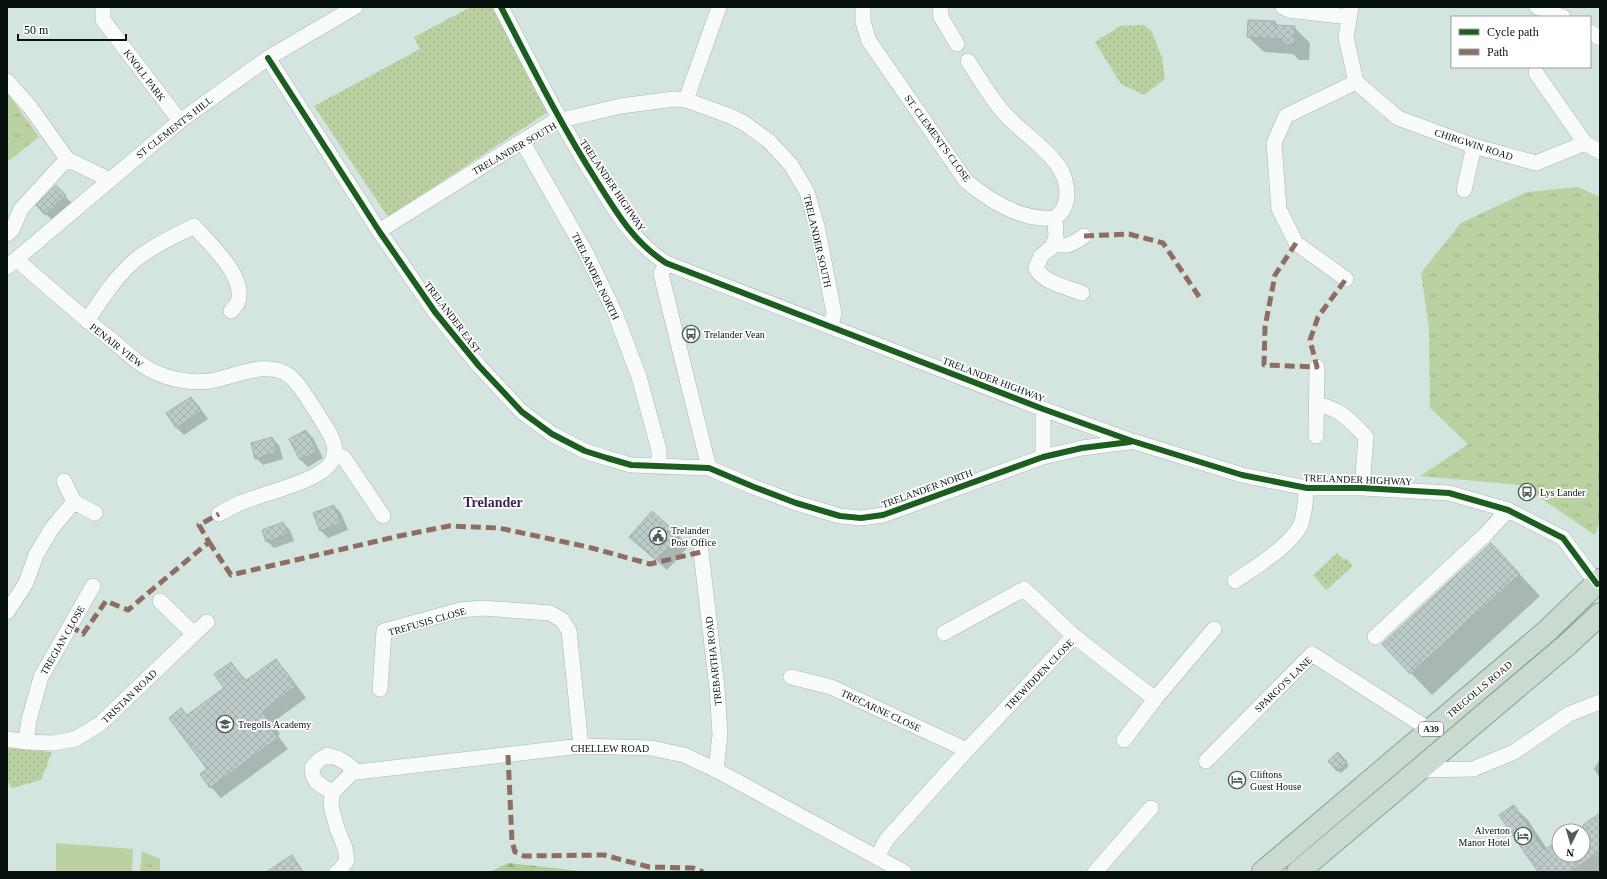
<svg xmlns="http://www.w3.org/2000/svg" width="1607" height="879" viewBox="0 0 1607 879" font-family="Georgia,serif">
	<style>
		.grass { fill: url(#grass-tufts) }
		.forest { fill: url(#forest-firs) }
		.park { fill: url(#park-dots) }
		.pitch { fill: #bbd1a2 }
		.shadow { fill: #0003 }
		.building { fill: url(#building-cross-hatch); stroke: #a3b1af }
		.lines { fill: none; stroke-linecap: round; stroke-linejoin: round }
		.minor-casing { stroke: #a8b6b2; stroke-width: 16 }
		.highway-casing { stroke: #8ba295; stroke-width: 24 }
		.minor { stroke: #f9fbfa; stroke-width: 15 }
		.highway { stroke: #cadacf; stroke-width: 22 }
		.quiet { stroke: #8d6e63; stroke-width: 5; stroke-dasharray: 10 5; stroke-linecap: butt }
		.cycleway-casing { stroke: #fff; stroke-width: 8 }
		.cycleway { stroke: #1b5e20; stroke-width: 6 }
		.labels { text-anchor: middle; stroke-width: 3.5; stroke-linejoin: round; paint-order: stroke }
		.shield { fill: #fff; stroke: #515957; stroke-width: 1 }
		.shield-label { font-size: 9px; font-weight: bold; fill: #07120f }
		.street-label { font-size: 10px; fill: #07120f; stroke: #fff }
		.poi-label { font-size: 10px; fill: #07120f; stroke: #fff; text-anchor: start }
		.district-label { font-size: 14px; font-weight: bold; fill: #3f215a; stroke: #fff }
	</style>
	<defs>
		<pattern id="grass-tufts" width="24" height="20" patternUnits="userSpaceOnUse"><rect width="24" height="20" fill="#bbd1a2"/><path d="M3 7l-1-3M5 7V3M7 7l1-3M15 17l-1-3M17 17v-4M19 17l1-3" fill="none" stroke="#9fb28a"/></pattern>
		<pattern id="forest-firs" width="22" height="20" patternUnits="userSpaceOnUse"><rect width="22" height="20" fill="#b2c998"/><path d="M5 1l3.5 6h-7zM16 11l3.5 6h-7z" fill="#98ac82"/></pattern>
		<pattern id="park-dots" width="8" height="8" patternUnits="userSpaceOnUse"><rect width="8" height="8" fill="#bbd1a2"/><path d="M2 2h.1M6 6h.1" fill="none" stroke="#9fb28a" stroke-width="1.8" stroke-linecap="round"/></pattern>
		<pattern id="building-cross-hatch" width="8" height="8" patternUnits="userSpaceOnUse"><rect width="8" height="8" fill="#bdccca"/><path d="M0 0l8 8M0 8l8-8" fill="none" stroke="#a1aeac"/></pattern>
	</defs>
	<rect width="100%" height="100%" fill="#d4e5e0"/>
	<!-- grass -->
	<path class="grass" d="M7 92 39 137 7 162Z
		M1578 187 1600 197V521L1595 535 1521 485 1420 476 1468 444 1430 408 1429 330 1421 273 1461 223 1527 192Z
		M142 851 160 859V872H140Z"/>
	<!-- forest -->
	<path class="forest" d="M508 863 589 872H490Z"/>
	<!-- park -->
	<path class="park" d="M471 7H497L551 110 388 217 314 106 420 49 414 37Z
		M1144 25 1152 32 1162 58 1165 79 1144 95 1121 84 1095 42 1120 26Z
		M1337 553 1344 560 1346 558 1353 566 1326 590 1313 575Z
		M7 748 52 752 41 780 12 788 7 781Z"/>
	<!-- pitch -->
	<path class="pitch" d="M56 843 133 849 132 872H56Z"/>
	<!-- shadow -->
	<path class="shadow" d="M1249 21 1275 22 1280 27H1294L1310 43 1309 60H1299L1293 54 1264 52 1248 37Z
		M63 194 72 203 53 221 46 214Z
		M191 398 198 405 208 419 184 435 177 428 167 414Z
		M306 431 313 438 323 458 308 467 301 460 290 439Z
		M272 438 279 445 283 459 263 465 256 458Z
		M334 506 341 513 348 530 328 538 321 531Z
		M283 523 290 530 294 541 274 548 267 541Z
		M678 535 689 546 667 570 630 537Z
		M1512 566 1540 596 1432 695 1383 644Z
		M275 660 286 671 306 698 272 723 280 734 278 736 288 749 221 798 211 787 208 770 188 716 225 688 231 663 247 681Z
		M1341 756 1349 766 1341 773 1337 770Z
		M1600 759V778L1594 769Z
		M1513 806 1528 820 1547 849 1559 841V855H1583V831H1575L1600 815V872H1539Z
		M292 856 304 872H267Z"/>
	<!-- building -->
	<path class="building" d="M1248 20 1275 21V25L1295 26 1294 45 1282 44 1283 39 1247 37Z
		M56 185 66 195 45 215 36 205Z
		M191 397 201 412 176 428 166 413Z
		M306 430 317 451 300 460 289 439Z
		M272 437 277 452 255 459 251 443Z
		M334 505 341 523 320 531 313 513Z
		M652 511 679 535 656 560 629 537Z
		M283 522 288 534 266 542 262 530Z
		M1491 543 1520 574 1410 674 1382 644Z
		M276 659 296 686 262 712 270 723 268 725 278 738 210 788 200 774 207 769 169 718 181 708 187 715 224 688 214 674 231 662 245 681Z
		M1338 752 1347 762 1337 771 1328 761Z
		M1514 805 1544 850 1559 840V855H1583V825L1600 813V852L1570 872H1538L1499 815Z
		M292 855 303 872H266Z"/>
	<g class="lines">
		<defs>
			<path id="minor" d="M103 7V20L180 121
				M501 7C532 67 562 127 598 183 618 215 634 242 666 263L1043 409 1132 441 1242 475 1307 488H1362L1449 493 1508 510 1563 538 1597 584
				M863 7V22L869 41 966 181C990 201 1023 221 1055 218 1075 203 1067 174 1052 158 1037 141 1018 129 1003 112 990 97 979 78 968 61
				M940 7 941 17 957 44
				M1283 7 1289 10 1349 17
				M1351 7 1346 37 1356 82 1398 118 1474 146 1536 163 1585 143 1600 152
				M1537 7 1563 17
				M1590 32 1600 38
				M268 58 379 231 435 312 479 366 522 412 552 434 585 451 607 458 631 465 709 468 754 487 796 503 840 516 861 518 883 515 1043 457 1082 448 1129 442
				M1536 73 1585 143
				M7 81 30 107 67 159 110 180
				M686 100 719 7
				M522 141 586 253 615 313 639 377 659 450V467
				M1464 190 1474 146
				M1055 218 1056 237 1052 247 1041 256 1036 268C1043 283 1067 287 1082 293
				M379 231 553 122 621 106 674 99 686 100 730 116 744 123 769 141 791 165 807 192 817 226 834 313 831 326
				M7 234 12 230 21 209 67 159
				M1054 243C1068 248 1072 244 1084 236
				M16 259C48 287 80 315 113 341 127 353 140 366 157 373 173 380 192 383 210 381 234 377 269 358 291 377 303 388 315 411 324 424 331 436 339 447 332 461 322 481 261 494 240 503 233 506 226 510 219 514
				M666 263 661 274 709 468
				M7 267 180 121 268 58 355 7
				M1346 279 1296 243 1279 209 1274 143 1286 116 1356 82
				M87 321C101 300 114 279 133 262 150 247 173 237 194 226 209 243 249 279 237 304 235 306 233 309 231 311
				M1317 405C1339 407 1352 422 1366 437L1362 488
				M1316 436 1317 367
				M334 453 344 458 383 516
				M1043 457V409
				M64 481 74 502 95 513
				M701 552 717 688 720 735 716 770
				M1235 581C1254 568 1292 545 1301 524 1305 513 1305 499 1307 488
				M7 612 26 583 36 555 52 528 74 502
				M944 633 1024 589 1074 636
				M194 634 207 622
				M1375 637 1486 534 1508 510
				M791 677 831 687 967 750
				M380 689 384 631 460 610 483 608 550 613 562 620 569 631 581 746
				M7 739 26 742 53 743 75 739 100 724 194 634 160 601
				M1124 740 1155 699
				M26 742 29 720 41 677 93 586
				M1206 761 1312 654 1430 730
				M1418 770 1473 769 1514 752 1569 714 1600 702
				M333 792C320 785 313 784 312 768L319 760 327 755C340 758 347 763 357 772
				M877 857 887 839 967 750 1074 636 1155 699 1214 629
				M337 872 340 870 347 860 345 848 337 828 332 810 331 801 333 792 352 773 357 772 581 746 651 748 684 755 716 770 904 872
				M1095 872 1151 808"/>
			<path id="highway" d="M1263 872 1547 631 1600 580
				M1298 872 1568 644 1600 614"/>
		</defs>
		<!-- minor casing -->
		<use href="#minor" class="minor-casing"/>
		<!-- highway casing -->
		<use href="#highway" class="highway-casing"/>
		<!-- minor -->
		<use href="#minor" class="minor"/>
		<!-- highway -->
		<use href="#highway" class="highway"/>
		<!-- quiet -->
		<path class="quiet" d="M1084 236 1129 234 1163 243 1202 301
			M1296 243 1275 275 1265 327 1264 365 1317 367 1310 340 1318 317 1346 279
			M209 542 231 575 399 536 449 526 499 528 588 547 650 564 701 552
			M70 626 83 634 106 601 128 610 209 542 199 525 219 514
			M508 755 512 841 515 852 524 856 604 855 649 867 693 868 703 872"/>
		<defs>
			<path id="cycleway" d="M501 7C532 67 562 127 598 183 618 215 634 242 666 263L1043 409 1132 441 1242 475 1307 488H1362L1449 493 1508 510 1563 538 1597 584
				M268 58 379 231 435 312 479 366 522 412 552 434 585 451 607 458 631 465 709 468 754 487 796 503 840 516 861 518 883 515 1043 457 1082 448 1130 442"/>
		</defs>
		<!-- cycleway casing -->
		<use href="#cycleway" class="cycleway-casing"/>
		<!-- cycleway -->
		<use href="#cycleway" class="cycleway"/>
	</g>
	<!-- icons -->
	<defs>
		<symbol id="bus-ring" viewBox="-11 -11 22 22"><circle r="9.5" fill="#fff" stroke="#4f5c58" stroke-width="1.5"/><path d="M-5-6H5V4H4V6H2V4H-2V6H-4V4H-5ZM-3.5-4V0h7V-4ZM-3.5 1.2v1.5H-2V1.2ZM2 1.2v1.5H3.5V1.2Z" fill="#4f5c58"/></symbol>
		<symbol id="civic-ring" viewBox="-11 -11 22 22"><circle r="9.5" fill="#fff" stroke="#4f5c58" stroke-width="1.5"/><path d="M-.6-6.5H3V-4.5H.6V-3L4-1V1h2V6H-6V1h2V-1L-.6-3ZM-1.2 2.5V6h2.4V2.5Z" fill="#4f5c58"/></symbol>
		<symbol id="school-ring" viewBox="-11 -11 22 22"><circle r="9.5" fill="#fff" stroke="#4f5c58" stroke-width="1.5"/><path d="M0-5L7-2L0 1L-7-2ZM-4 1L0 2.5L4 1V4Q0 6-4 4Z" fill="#4f5c58"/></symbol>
		<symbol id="hotel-ring" viewBox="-11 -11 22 22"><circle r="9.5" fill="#fff" stroke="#4f5c58" stroke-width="1.5"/><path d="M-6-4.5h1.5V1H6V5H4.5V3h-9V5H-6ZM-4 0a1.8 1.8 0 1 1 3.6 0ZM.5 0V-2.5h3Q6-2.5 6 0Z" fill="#4f5c58"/></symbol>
	</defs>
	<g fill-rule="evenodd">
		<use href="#bus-ring" x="681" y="324" width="20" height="20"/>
		<use href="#bus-ring" x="1517" y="482" width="20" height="20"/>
		<use href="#civic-ring" x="648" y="526" width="20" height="20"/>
		<use href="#school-ring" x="215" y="714" width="20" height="20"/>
		<use href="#hotel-ring" x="1227" y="770" width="20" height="20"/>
		<use href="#hotel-ring" x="1513" y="826" width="20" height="20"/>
	</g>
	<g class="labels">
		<!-- shield labels -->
		<rect class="shield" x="1419" y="722" width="24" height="14" rx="3"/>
		<g class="shield-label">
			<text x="1431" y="732">A39</text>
		</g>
		<!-- street labels -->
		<g class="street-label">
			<text transform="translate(145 75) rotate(53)" y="4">KNOLL PARK</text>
			<text transform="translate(174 127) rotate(-38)" y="4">ST CLEMENT'S HILL</text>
			<text transform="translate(938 138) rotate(54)" y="4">ST. CLEMENT'S CLOSE</text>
			<text transform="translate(1474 144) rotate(18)" y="4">CHIRGWIN ROAD</text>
			<text transform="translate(514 148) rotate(-30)" y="4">TRELANDER SOUTH</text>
			<text transform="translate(613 185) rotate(56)" y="4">TRELANDER HIGHWAY</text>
			<text transform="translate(818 241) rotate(77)" y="4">TRELANDER SOUTH</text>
			<text transform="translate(596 276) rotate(64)" y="4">TRELANDER NORTH</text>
			<text transform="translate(453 317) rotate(53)" y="4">TRELANDER EAST</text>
			<text transform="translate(117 345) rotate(38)" y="4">PENAIR VIEW</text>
			<text transform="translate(994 379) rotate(21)" y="4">TRELANDER HIGHWAY</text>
			<text transform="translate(1358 479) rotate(2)" y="4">TRELANDER HIGHWAY</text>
			<text transform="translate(927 488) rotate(-20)" y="4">TRELANDER NORTH</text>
			<text transform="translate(427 621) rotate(-16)" y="4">TREFUSIS CLOSE</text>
			<text transform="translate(62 640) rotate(-60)" y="4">TREGIAN CLOSE</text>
			<text transform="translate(713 661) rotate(-96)" y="4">TREBARTHA ROAD</text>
			<text transform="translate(1039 674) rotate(-46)" y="4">TREWIDDEN CLOSE</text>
			<text transform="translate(1283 684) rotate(-44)" y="4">SPARGO'S LANE</text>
			<text transform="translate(1479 689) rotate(-40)" y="4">TREGOLLS ROAD</text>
			<text transform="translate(129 696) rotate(-44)" y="4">TRISTAN ROAD</text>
			<text transform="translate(881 710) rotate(25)" y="4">TRECARNE CLOSE</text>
			<text x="610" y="752">CHELLEW ROAD</text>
		</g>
		<!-- poi labels -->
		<g class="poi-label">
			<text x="704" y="338">Trelander Vean</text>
			<text x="1540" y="496">Lys Lander</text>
			<text x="671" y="534">Trelander<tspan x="671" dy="12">Post Office</tspan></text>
			<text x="238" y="728">Tregolls Academy</text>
			<text x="1250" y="778">Cliftons<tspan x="1250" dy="12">Guest House</tspan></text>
			<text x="1510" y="834" text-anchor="end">Alverton<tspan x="1510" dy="12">Manor Hotel</tspan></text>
		</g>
		<!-- district labels -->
		<g class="district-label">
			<text x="493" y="507">Trelander</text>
		</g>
	</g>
	<!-- border -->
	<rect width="1607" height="879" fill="none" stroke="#07120f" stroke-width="16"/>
	<!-- legend -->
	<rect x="1451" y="16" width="140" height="52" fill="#ffffff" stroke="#9ca09f"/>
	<rect x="1459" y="29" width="20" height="6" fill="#1b5e20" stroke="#9ca09f"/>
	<text x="1487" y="36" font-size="12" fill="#07120f">Cycle path</text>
	<rect x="1459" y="49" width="20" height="6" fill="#8d6e63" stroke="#9ca09f"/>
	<text x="1487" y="56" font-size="12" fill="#07120f">Path</text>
	<!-- north arrow -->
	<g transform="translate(1571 843) rotate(185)"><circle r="19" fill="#ffffff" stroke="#9ca09f"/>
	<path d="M0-3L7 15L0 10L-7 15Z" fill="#4f5c58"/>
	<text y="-6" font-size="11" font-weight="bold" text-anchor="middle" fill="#07120f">N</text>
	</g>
	<!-- scale -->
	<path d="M18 34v6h108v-6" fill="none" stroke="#07120f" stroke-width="2"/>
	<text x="24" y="34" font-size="12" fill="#07120f" stroke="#ffffff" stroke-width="3" paint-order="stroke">50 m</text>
</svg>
